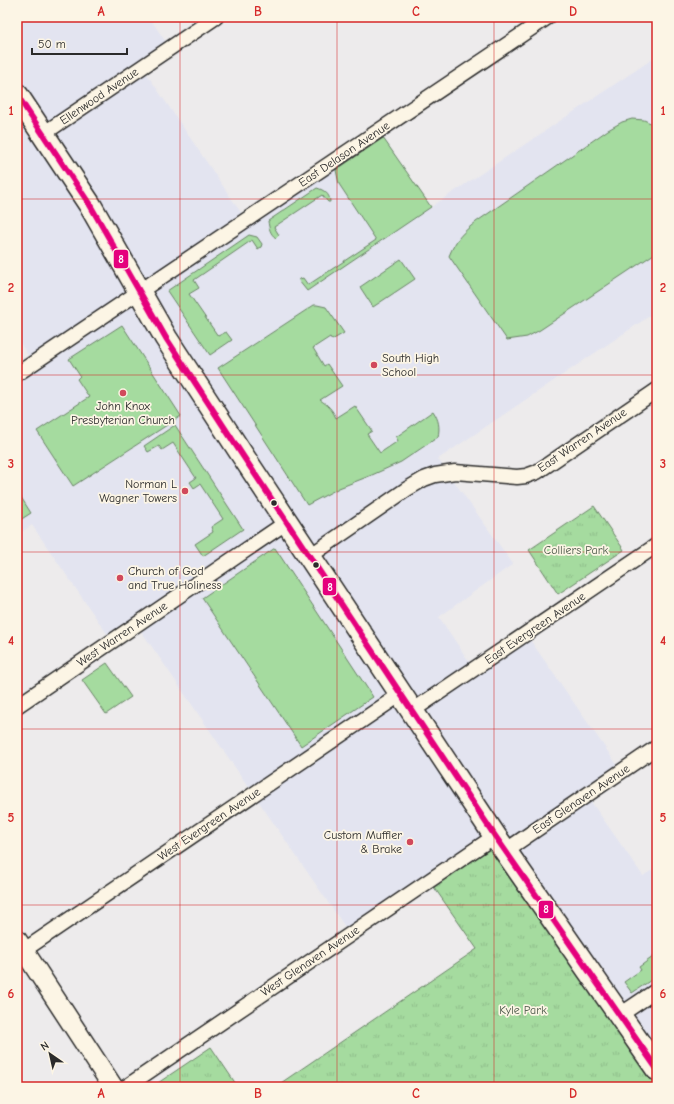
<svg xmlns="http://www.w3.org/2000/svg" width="674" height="1104" viewBox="0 0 674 1104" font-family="'Comic Neue',sans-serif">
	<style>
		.built { fill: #e3e4f0 }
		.grass { fill: #a5db9f; stroke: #688365 }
		.park { fill: url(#park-tufts); stroke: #688365 }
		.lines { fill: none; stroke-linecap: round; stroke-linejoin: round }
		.street-casing { stroke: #2b2b2b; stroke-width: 17 }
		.secondary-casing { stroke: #2b2b2b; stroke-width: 22 }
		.primary-casing { stroke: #2b2b2b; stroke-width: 25 }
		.street { stroke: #fcf5e5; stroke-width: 14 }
		.secondary { stroke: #fcf5e5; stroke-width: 19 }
		.primary { stroke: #fcf5e5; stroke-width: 22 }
		.bus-1-casing { stroke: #fcf5e5; stroke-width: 9 }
		.bus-1 { stroke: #e5007d; stroke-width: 6 }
		.grid { fill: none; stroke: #d62828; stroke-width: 1; stroke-opacity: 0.55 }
		.poi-dot { fill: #d1495b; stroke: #fcf5e5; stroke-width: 1.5 }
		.bus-dot { fill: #2b2b2b; stroke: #fcf5e5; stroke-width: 1.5 }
		.labels { text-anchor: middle; stroke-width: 3.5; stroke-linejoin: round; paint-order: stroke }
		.street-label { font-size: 12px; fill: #2b2b2b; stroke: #fcf5e5 }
		.poi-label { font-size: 12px; fill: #2b2b2b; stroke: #fcf5e5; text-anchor: start }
		.park-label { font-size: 12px; fill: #4a5748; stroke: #fcf5e5 }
		.line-badge { stroke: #fcf5e5; stroke-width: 1.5 }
		.badge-label { font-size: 11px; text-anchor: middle; font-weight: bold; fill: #fff }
		.neatline { fill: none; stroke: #d62828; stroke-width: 1.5 }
		.grid-label { font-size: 13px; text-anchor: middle; font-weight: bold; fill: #d62828 }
	</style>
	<defs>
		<pattern id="park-tufts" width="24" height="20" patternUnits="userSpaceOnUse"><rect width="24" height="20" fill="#a5db9f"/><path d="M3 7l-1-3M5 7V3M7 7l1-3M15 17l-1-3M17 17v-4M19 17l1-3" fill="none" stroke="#8ebc89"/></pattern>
	</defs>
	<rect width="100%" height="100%" fill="#edebec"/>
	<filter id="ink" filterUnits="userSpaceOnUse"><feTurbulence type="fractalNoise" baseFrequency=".025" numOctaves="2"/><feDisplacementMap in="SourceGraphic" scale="8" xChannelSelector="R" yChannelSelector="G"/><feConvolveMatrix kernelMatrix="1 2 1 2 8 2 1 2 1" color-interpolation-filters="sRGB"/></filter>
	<g filter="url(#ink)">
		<!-- built -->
		<path class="built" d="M17 17H149L170 48 142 67 246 220 379 131 431 207 657 56V311L438 459 513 564 439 617 474 669 526 634 622 772 587 796 643 876 657 867V1087L477 949 429 881 350 934 137 625 112 641 32 525 17 535V374L33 363 17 338Z"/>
		<!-- grass -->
		<path class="grass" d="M632 119 644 120 657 126V252L540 330 527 337 507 340 449 256C456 239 462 233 476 222L608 130 622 122Z
			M383 138 431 207 307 291 299 281 300 279 303 278 308 285 376 240 339 184 336 170Z
			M317 188C324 190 330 194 330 202H328L322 195 274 227 279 235 276 238C270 234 269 228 268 221Z
			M249 235 257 237 262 244 261 247 258 249 252 240 194 280 199 288 189 294 218 336 226 332 232 340 210 355 167 291Z
			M401 259 415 279 373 307 360 287Z
			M314 305H317L326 307 344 333 332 340 330 337 313 348 324 366 327 364 342 386 320 400C328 405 332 409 336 418L355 406 372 431 367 434 380 453 398 441 396 437 433 411C439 420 440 427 438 437L401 462 372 475 339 488 307 505 218 368Z
			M122 325 181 416 73 486 37 431 89 397 77 379 80 376 69 359Z
			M175 425 243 529 203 556 195 544 213 532 211 527 223 519 200 484 194 488 190 482 196 478 173 443 162 450 159 446 148 452 144 446Z
			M17 491 31 513 17 522Z
			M275 548 373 697 301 746 202 598Z
			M107 663 131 697 106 714 82 680Z
			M657 954V976L632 993 624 982 641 970 639 967Z"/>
		<!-- park -->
		<path class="park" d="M594 506 624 550 558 594 529 550Z
			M495 836 657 1069V1087H275L477 949 429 880Z
			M211 1047 238 1087H152Z"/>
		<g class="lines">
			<defs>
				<path id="street" d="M43 134 216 17
					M17 374 548 17
					M310 556 407 489 424 479 435 475 455 472 517 477 526 476 537 472 657 390
					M17 706 287 522
					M412 711 657 545
					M505 851 657 747
					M17 955 401 694
					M620 1015 657 990
					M126 1087 495 836"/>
				<path id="secondary" d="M17 940 113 1087"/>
				<path id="primary" d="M17 95 90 205 166 338 241 453 495 836 657 1069"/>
			</defs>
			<!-- street casing -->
			<use href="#street" class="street-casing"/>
			<!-- secondary casing -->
			<use href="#secondary" class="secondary-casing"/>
			<!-- primary casing -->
			<use href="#primary" class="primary-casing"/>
			<!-- street -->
			<use href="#street" class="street"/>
			<!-- secondary -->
			<use href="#secondary" class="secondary"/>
			<!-- primary -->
			<use href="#primary" class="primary"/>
			<defs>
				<path id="bus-1" d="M17 95 90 205 166 338 241 453 495 836 657 1069"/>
			</defs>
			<!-- bus-1 casing -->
			<use href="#bus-1" class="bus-1-casing"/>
			<!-- bus-1 -->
			<use href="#bus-1" class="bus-1"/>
		</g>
	</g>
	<!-- grid -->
	<path class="grid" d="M180 17V1087M337 17V1087M494 17V1087M17 199H657M17 375H657M17 552H657M17 729H657M17 905H657"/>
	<!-- markers -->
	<g class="poi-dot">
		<circle cx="374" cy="365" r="4"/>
		<circle cx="123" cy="393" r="4"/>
		<circle cx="185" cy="491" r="4"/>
		<circle cx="120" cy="578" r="4"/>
		<circle cx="410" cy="842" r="4"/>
	</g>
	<g class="bus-dot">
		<circle cx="274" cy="503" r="3.5"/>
		<circle cx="316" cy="565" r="3.5"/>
	</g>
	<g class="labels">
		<!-- street labels -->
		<g class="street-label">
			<text transform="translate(99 96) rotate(-34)" y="4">Ellenwood Avenue</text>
			<text transform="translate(344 154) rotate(-34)" y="4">East Delason Avenue</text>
			<text transform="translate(582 440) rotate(-34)" y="4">East Warren Avenue</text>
			<text transform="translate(535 628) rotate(-34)" y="4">East Evergreen Avenue</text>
			<text transform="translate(122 634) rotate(-34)" y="4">West Warren Avenue</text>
			<text transform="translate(581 799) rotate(-34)" y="4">East Glenaven Avenue</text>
			<text transform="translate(209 824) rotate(-34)" y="4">West Evergreen Avenue</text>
			<text transform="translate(310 961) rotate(-34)" y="4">West Glenaven Avenue</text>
		</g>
		<!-- poi labels -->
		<g class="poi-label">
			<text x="382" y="362">South High<tspan x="382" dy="14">School</tspan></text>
			<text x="123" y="410" text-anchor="middle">John Knox<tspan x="123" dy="14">Presbyterian Church</tspan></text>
			<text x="177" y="488" text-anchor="end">Norman L<tspan x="177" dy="14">Wagner Towers</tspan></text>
			<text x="128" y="575">Church of God<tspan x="128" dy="14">and True Holiness</tspan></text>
			<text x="402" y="839" text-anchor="end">Custom Muffler<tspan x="402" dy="14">&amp; Brake</tspan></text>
		</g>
		<!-- park labels -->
		<g class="park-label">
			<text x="576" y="554">Colliers Park</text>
			<text x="523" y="1014">Kyle Park</text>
		</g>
	</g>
	<g class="line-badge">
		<rect x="113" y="249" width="16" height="20" rx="4" fill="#e5007d"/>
		<rect x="322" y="577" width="15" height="19" rx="4" fill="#e5007d"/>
		<rect x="538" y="900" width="16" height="19" rx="4" fill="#e5007d"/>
	</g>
	<g class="badge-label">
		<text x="121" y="263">8</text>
		<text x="330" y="591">8</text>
		<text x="546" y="913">8</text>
	</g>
	<!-- margin -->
	<rect width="674" height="1104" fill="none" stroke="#fcf5e5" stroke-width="44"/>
	<!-- north arrow -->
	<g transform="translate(50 1054) rotate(326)" stroke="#fcf5e5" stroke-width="3" paint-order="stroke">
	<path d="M0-3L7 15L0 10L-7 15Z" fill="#2b2b2b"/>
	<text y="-6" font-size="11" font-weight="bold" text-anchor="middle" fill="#2b2b2b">N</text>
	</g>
	<!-- scale -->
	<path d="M32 48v6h95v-6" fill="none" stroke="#2b2b2b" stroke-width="2"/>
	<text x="38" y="48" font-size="12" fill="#2b2b2b" stroke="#fcf5e5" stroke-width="3" paint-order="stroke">50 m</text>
	<rect x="22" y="22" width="630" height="1060" class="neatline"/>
	<g class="grid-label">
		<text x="101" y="16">A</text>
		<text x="258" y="16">B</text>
		<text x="416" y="16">C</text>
		<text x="573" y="16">D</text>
		<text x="11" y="115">1</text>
		<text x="663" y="115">1</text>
		<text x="11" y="292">2</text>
		<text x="663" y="292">2</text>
		<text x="11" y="468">3</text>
		<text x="663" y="468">3</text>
		<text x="11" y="645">4</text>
		<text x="663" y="645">4</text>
		<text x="11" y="822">5</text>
		<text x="663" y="822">5</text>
		<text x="11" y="998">6</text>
		<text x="663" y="998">6</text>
		<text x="101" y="1098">A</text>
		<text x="258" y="1098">B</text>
		<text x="416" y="1098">C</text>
		<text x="573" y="1098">D</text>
	</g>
</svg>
